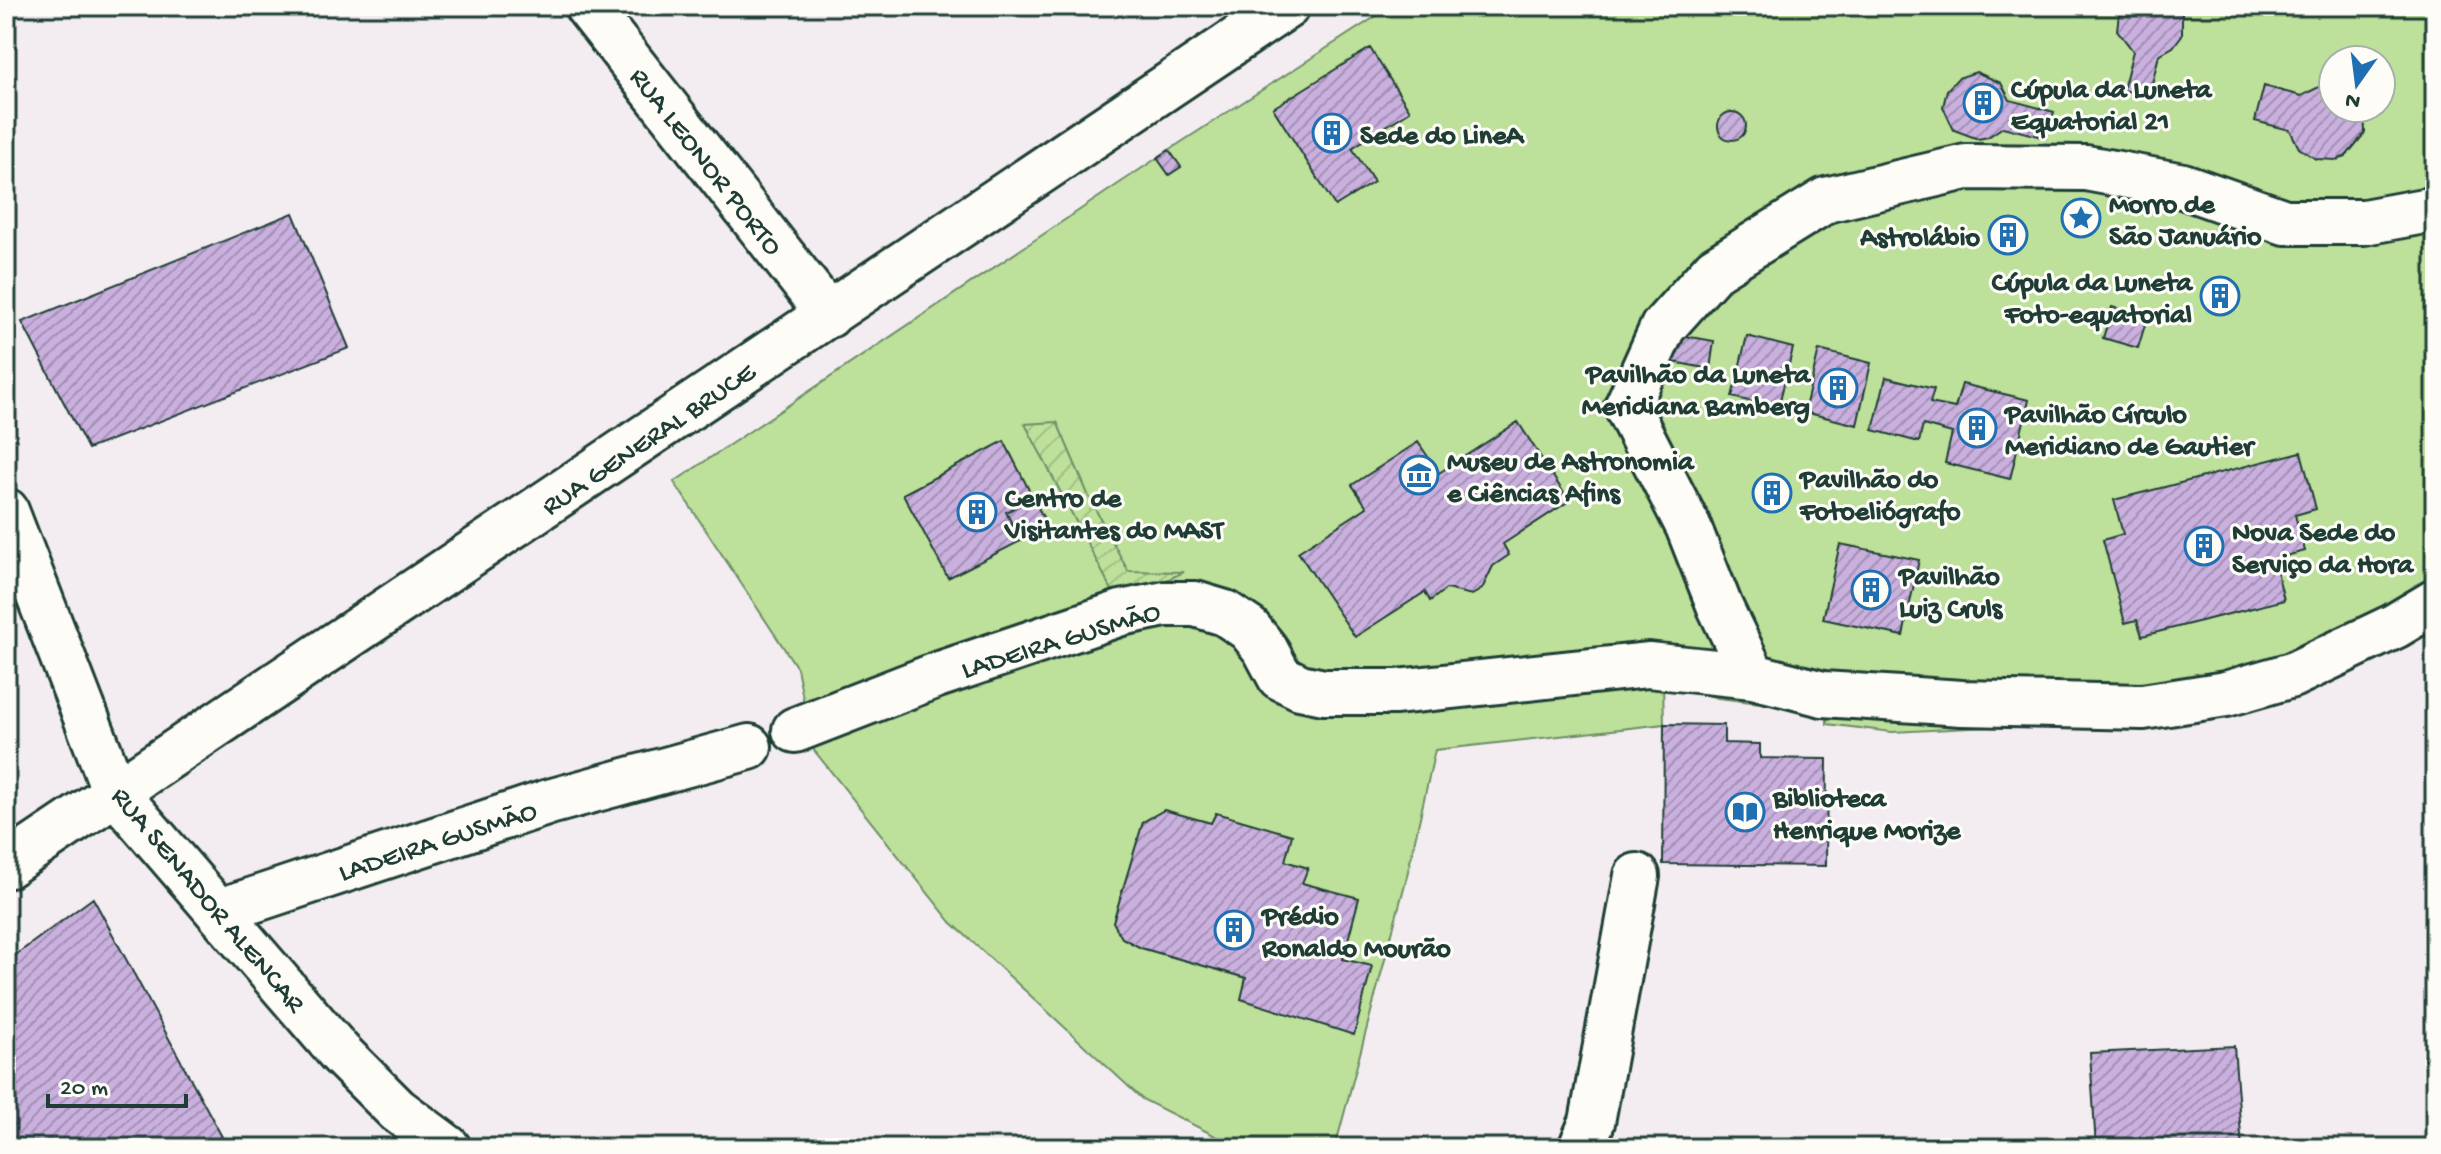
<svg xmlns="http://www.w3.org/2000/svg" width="2441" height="1154" viewBox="0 0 2441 1154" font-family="'Gochi Hand',sans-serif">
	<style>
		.grass { fill: #bde09a; stroke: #6e8e67; stroke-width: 2; fill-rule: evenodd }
		.garden { fill: url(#garden-furrows); stroke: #6e8e67; stroke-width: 2 }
		.building { fill: url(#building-hatch); stroke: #1f3d34; stroke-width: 2 }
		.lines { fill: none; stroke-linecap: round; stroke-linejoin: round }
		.minor-casing { stroke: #1f3d34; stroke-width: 50 }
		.minor { stroke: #fdfcf7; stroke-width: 44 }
		.labels { text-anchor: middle; stroke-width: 6; stroke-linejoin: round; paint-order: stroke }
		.poi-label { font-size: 28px; font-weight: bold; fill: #1f3d34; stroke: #fdfcf7; text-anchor: start }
		.street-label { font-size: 28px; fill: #1f3d34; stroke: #fdfcf7 }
	</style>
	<defs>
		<pattern id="garden-furrows" width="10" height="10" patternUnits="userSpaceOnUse" patternTransform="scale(2)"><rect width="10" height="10" fill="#bde09a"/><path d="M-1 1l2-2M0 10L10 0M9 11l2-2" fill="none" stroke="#a2c185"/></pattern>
		<pattern id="building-hatch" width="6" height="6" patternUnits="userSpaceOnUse" patternTransform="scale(2)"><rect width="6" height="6" fill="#cab0de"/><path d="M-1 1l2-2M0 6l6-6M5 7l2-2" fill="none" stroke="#a390b5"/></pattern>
	</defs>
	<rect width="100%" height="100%" fill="#f3edf2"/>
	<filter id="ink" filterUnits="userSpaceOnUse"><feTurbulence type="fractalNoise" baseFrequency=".0125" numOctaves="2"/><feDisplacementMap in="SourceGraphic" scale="16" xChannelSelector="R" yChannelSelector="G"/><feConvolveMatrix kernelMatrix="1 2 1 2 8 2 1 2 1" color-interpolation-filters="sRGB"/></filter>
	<g filter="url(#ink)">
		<!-- grass -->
		<path class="grass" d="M1392 6H2435V627L2242 714 1892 732 1827 724V711L1718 698 1663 683 1664 724 1435 750 1406 880 1335 1148H1239L1142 1099 951 922 813 749 797 668 674 482 1169 150ZM2333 60H2381V108H2333Z"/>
		<!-- garden -->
		<path class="garden" d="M1057 422 1090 499 1128 571 1184 572 1118 602 1025 424Z"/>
		<!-- building -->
		<path class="building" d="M2120 6H2180L2182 11V35L2173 47 2159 55 2149 96 2123 90 2133 51 2117 30Z
			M1370 48 1410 111 1352 148 1374 182 1335 206 1273 108Z
			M1976 72 2001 83 2010 100 2054 112 2046 138 2003 127 1988 137 1978 139 1954 130 1943 107 1947 90 1958 78Z
			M2323 85H2333V108H2364L2365 133 2346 156 2337 160 2316 159 2299 148 2290 130 2255 121 2264 86 2301 96Z
			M1718 126a14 14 0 1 1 28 0a14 14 0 1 1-28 0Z
			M1169 150 1181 167 1169 175 1157 158Z
			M293 213 349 348 88 449 22 322Z
			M1999 235a10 10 0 1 1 20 0a10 10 0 1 1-20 0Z
			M2204 297a16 16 0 1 1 32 0a16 16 0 1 1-32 0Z
			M2112 307 2147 318 2138 348 2103 338Z
			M1674 334 1714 341 1710 369 1668 361Z
			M1747 336 1793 348 1778 408 1732 397Z
			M1819 350 1871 363 1857 425 1804 412Z
			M1886 377 1934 389 1930 403 1955 408 1962 384 2029 400 2010 479 1945 463 1952 433 1923 425 1919 442 1873 430Z
			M1518 422 1569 501 1503 544 1509 555 1493 566 1482 589 1472 595 1446 589 1430 601 1425 592 1355 637 1298 552 1367 507 1352 485 1418 442 1439 473Z
			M1004 441 1048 527 948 578 903 494Z
			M2301 452 2316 509 2295 515 2305 551 2274 559 2284 600 2142 636 2137 620 2125 623 2103 540 2123 534 2114 500Z
			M1759 493a13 13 0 1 1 26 0a13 13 0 1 1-26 0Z
			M1033 498 1048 527 1020 540 1006 512Z
			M1840 544 1919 560 1903 636 1823 619Z
			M1664 724 1724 725V743L1760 744V758L1827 759 1826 866 1663 864Z
			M1164 810 1211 823 1216 813 1292 835 1285 861 1308 868 1302 883 1359 898 1343 959 1372 966 1354 1035 1241 999 1246 978 1141 948 1122 938 1113 922 1143 822Z
			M93 898 228 1148H16L6 1132V962Z
			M2234 1046 2242 1148H2096L2090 1053Z"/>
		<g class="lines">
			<defs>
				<path id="minor" d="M587 6 829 315
					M6 511 115 792 340 1053 397 1110 448 1148
					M1753 676 1720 607 1688 526 1627 407 1663 327 1715 269 1826 200 1966 167 2086 168 2183 186 2285 222H2364L2435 209
					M795 730 937 675 1121 613 1165 604H1195L1225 613 1249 629 1265 649 1280 677 1300 687 1324 692H1396L1648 665 1753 676 1823 694 1962 703 2143 707 2226 694 2292 675 2395 626 2435 602
					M6 866 1287 6
					M220 911 549 802 749 747
					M1581 1148 1592 1122 1637 876"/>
			</defs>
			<!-- minor casing -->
			<use href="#minor" class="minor-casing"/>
			<!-- minor -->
			<use href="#minor" class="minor"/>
		</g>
	</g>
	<!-- icons -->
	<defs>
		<symbol id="building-ring" viewBox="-11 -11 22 22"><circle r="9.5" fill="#fdfcf7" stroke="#1f6fb2" stroke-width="1.5"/><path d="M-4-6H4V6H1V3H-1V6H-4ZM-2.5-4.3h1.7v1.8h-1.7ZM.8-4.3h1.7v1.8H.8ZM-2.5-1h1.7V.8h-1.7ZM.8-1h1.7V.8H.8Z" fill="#1f6fb2"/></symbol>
		<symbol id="sight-ring" viewBox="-11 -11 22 22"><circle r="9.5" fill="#fdfcf7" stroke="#1f6fb2" stroke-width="1.5"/><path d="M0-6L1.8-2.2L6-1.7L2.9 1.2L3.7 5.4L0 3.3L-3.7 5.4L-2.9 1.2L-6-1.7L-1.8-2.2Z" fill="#1f6fb2"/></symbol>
		<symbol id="museum-ring" viewBox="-11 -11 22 22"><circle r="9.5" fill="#fdfcf7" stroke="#1f6fb2" stroke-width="1.5"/><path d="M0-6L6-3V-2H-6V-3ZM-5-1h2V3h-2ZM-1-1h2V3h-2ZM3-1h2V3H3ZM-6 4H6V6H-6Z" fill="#1f6fb2"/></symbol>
		<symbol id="library-ring" viewBox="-11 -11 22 22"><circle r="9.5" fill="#fdfcf7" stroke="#1f6fb2" stroke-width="1.5"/><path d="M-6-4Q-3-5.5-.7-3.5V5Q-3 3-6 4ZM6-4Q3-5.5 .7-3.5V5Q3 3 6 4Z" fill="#1f6fb2"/></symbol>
	</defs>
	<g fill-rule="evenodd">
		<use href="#building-ring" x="1961" y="81" width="44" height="44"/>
		<use href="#building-ring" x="1310" y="111" width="44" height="44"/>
		<use href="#sight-ring" x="2059" y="196" width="44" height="44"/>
		<use href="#building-ring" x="1986" y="213" width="44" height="44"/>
		<use href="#building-ring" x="2198" y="274" width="44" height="44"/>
		<use href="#building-ring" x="1816" y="366" width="44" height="44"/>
		<use href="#building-ring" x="1955" y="406" width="44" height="44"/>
		<use href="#museum-ring" x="1397" y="453" width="44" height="44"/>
		<use href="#building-ring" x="1750" y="471" width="44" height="44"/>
		<use href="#building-ring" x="955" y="490" width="44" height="44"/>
		<use href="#building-ring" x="2182" y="524" width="44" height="44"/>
		<use href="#building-ring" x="1849" y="568" width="44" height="44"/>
		<use href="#library-ring" x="1723" y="790" width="44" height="44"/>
		<use href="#building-ring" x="1212" y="908" width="44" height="44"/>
	</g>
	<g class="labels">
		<!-- poi labels -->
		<g class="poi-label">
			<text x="2011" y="97">Cúpula da Luneta<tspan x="2011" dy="32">Equatorial 21</tspan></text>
			<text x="1360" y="143">Sede do LineA</text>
			<text x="2109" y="212">Morro de<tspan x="2109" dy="32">São Januário</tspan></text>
			<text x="1980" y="245" text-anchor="end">Astrolábio</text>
			<text x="2192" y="290" text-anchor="end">Cúpula da Luneta<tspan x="2192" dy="32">Foto-equatorial</tspan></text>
			<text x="1810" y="382" text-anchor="end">Pavilhão da Luneta<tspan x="1810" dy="32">Meridiana Bamberg</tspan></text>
			<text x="2005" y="422">Pavilhão Círculo<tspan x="2005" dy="32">Meridiano de Gautier</tspan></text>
			<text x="1447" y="469">Museu de Astronomia<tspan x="1447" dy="32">e Ciências Afins</tspan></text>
			<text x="1800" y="487">Pavilhão do<tspan x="1800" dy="32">Fotoeliógrafo</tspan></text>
			<text x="1005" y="506">Centro de<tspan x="1005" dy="32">Visitantes do MAST</tspan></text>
			<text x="2232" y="540">Nova Sede do<tspan x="2232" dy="32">Serviço da Hora</tspan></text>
			<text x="1899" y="584">Pavilhão<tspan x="1899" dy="32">Luiz Cruls</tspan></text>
			<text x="1773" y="806">Biblioteca<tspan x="1773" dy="32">Henrique Morize</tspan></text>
			<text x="1262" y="924">Prédio<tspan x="1262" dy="32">Ronaldo Mourão</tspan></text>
		</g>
		<!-- street labels -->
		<g class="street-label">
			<text transform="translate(708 160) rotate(52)" y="10">RUA LEONOR PORTO</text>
			<text transform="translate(647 437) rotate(-34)" y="10">RUA GENERAL BRUCE</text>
			<text transform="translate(1060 638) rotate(-17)" y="10">LADEIRA GUSMÃO</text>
			<text transform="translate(437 839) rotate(-18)" y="10">LADEIRA GUSMÃO</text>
			<text transform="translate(210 898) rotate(50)" y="10">RUA SENADOR ALENCAR</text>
		</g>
	</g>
	<!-- margin -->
	<rect width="2441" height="1154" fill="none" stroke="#fdfcf7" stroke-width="32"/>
	<rect x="16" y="16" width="2409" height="1122" fill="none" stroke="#1f3d34" stroke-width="3" filter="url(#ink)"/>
	<!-- north arrow -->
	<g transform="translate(2357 84) rotate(194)"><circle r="38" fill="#fdfcf7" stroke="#a4b0a9" stroke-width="2"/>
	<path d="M0-6L14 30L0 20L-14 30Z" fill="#1f6fb2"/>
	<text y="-12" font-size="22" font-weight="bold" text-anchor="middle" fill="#1f3d34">N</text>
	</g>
	<!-- scale -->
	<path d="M48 1094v12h138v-12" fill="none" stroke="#1f3d34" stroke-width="4"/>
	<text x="60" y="1094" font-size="24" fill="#1f3d34" stroke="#fdfcf7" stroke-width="6" paint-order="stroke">20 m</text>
</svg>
